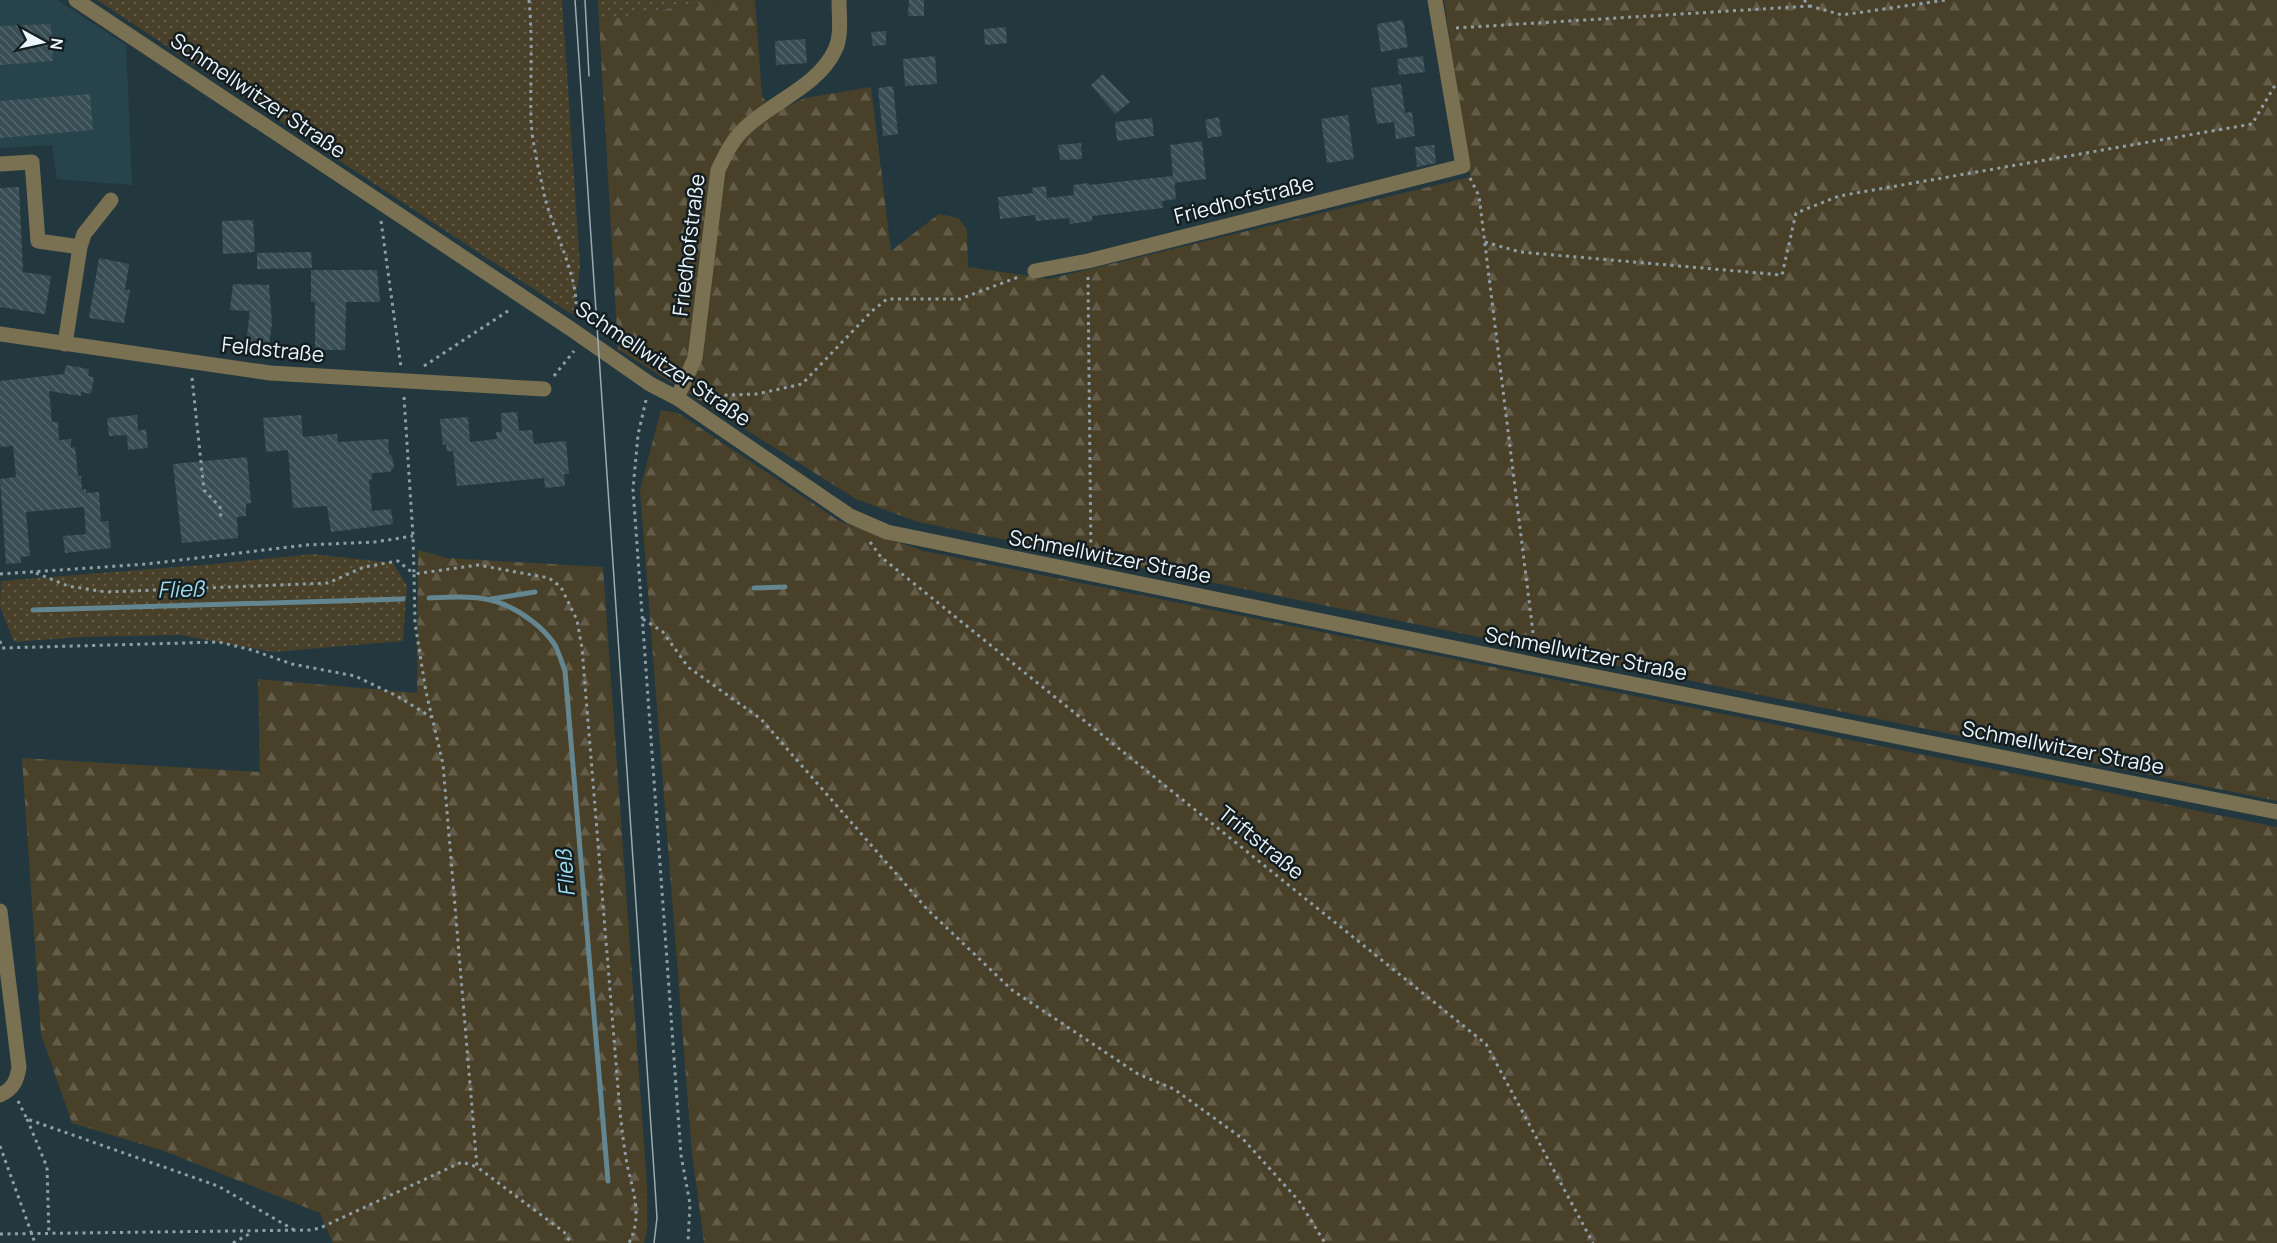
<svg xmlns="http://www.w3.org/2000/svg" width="2277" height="1243" viewBox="0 0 2277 1243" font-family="Manrope,sans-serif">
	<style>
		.built { fill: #27444d }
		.grass { fill: url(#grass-dots) }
		.forest { fill: url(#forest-firs) }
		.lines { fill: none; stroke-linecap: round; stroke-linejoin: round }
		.stream { stroke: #648691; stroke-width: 5 }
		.building { fill: url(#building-back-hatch) }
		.path { stroke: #8f9fa5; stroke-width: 3; stroke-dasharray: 3 4.5; stroke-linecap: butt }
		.minor { stroke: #7a7052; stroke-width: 15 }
		.tram { stroke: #9babb0; stroke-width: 1.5 }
		.labels { text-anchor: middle; stroke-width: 5; stroke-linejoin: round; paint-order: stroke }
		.street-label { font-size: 21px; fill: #eaf6fb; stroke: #141d20 }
		.water-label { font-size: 22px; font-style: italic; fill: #9bdcf1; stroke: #141d20 }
	</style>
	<defs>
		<pattern id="grass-dots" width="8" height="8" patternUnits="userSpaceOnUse" patternTransform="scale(1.5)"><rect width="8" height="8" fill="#484029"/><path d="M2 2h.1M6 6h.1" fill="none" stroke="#635c49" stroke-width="1.8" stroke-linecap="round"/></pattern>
		<pattern id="forest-firs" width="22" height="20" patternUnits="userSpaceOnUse" patternTransform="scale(1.5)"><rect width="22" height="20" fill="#484029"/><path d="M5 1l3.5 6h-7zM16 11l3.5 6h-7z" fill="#635c49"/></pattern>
		<pattern id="building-back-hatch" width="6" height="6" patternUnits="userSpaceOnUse" patternTransform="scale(1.5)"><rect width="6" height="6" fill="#384d54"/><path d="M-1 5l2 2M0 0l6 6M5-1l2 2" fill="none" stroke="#55676e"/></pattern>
	</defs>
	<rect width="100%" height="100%" fill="#23383e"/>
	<!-- built -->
	<path class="built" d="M0 0H57L126 45 132 185 57 179 52 145 0 148Z"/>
	<!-- grass -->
	<path class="grass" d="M97 0H562L580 267 573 315Z
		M598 0H720L599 21Z
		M313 554 393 563 407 586 403 641 273 652 180 635 81 637 14 642 0 606 1 581 214 564Z"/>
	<!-- forest -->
	<path class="forest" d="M720 0H755L762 96 773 113 805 98 871 87 891 251 939 214 958 218 967 229 968 267 1049 279 1470 177 1444 0H2277V801L918 522 856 499 618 349 599 21Z
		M661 410 678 413 839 521 924 551 2277 827V1243H704L692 1153 640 490Z
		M418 550 447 558 603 567 647 1187V1231L644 1243H333L320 1213 164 1151 72 1123 41 1034 22 758 260 772 258 679 417 693Z"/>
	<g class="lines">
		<!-- stream -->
		<path class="stream" d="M754 588 785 587
			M429 598C471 596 497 594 532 621 540 627 549 636 555 645 559 653 562 663 565 671L608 1181
			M491 599 535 592
			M33 610 403 599"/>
	</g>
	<!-- building -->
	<path class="building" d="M909 0H924V16H908Z
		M1403 20 1408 47 1381 52 1377 24Z
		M51 24 53 61 0 65V26Z
		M1006 27 1007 43 985 45 984 29Z
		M886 31V45L873 46 871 32Z
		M805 39 807 63 776 65 775 41Z
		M935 56 937 84 905 86 903 59Z
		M1423 56 1425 72 1399 75 1397 59Z
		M1103 74 1130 102 1115 114 1091 85Z
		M1401 84 1405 113 1412 112 1415 136 1396 139 1394 122 1377 124 1371 88Z
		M893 86 898 134 883 136 878 88Z
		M90 94 93 130 0 138V101Z
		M1348 115 1354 159 1327 163 1321 119Z
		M1219 117 1222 136 1208 138 1205 120Z
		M1152 118 1154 136 1117 141 1115 122Z
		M1202 141 1206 179 1174 183V177L1176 199 1162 201 1163 208 1092 216V221L1070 224 1069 218 1036 221 1035 215 1000 219 998 197 1033 193 1032 188 1046 186 1047 198 1074 195 1073 185 1088 183 1089 185 1173 176 1170 145Z
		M1081 143 1082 159 1060 160 1058 145Z
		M1434 145 1436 163 1417 167 1415 147Z
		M19 187 23 272 51 276 45 314 0 307V188Z
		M253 220 255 252 223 254 222 221Z
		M311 252 312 268 257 269V253Z
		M99 258 129 264 125 290H130L124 323 89 318Z
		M311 270H377L380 302H346L345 350H315V302H311Z
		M233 284 269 285 272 323 269 345 246 343 250 311 230 310Z
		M66 365 89 369 88 376 94 377 91 394 81 392V396L49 391 52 422H58L59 440 71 439V448L75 447 78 476H81L82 490 86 489V493L99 492 101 522 108 521 111 548 65 553 63 536 86 534 84 507 26 512 30 556 20 557 21 563 6 564 0 479 16 477 13 446 0 447V381L64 374Z
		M517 412 519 431 532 430 534 444 566 441 569 474H564L565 486 545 488 544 478 457 486 453 451 447 452 446 444 443 445 440 419 468 417 470 442 497 439 496 432H502L501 413Z
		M137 415 138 431 146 429 148 448 128 450 127 435 109 436 107 418Z
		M301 415 303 437 337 434 338 442 388 439 389 454 392 456 394 467 390 472 372 473V479L369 480 372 511 391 509 393 524 331 532 327 506 293 508 288 450 266 452 263 418Z
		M247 457 251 503 246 504V516L237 517 238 538 182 543 173 464Z"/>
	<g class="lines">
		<!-- path -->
		<path class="path" d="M529 0C533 40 530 80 531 120 532 144 540 174 545 198 552 227 582 285 575 313
			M1804 0 1810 6 1842 15 1946 0
			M1456 28 1810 6
			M1470 178 1479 196 1535 649
			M381 221 401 367
			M1485 242 1520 252 1782 275 1796 213 1839 196 2252 124 2277 82
			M1088 277 1091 559
			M424 366 511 309
			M554 376 574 351
			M192 378 204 490 220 507 221 518
			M702 396 757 394 802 384 872 311 887 299H960L1021 276
			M404 397 413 536 414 574 478 565 549 578 561 587 577 620 582 648 620 1112C622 1130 624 1147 627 1164 633 1192 643 1216 629 1243
			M646 400 638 435 633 489 681 1155 690 1204 688 1243
			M870 542 881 557 1486 1044 1593 1243
			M36 573 68 586 106 592 328 583 364 567 398 561 414 574 415 623 426 692 443 764 477 1167 564 1232 571 1243
			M0 574 147 564 306 545 375 542 413 536
			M643 619 663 632 688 667 761 719 927 909 1012 990 1138 1074 1174 1089 1243 1139 1299 1201 1325 1243
			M0 641 2 648 219 642 252 650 292 664 355 676 397 696 431 717
			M18 1101 27 1119 218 1186 296 1231
			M27 1119 47 1167 49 1235
			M0 1146 35 1243
			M0 1234 310 1230 320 1228 462 1162 477 1167
			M233 1243 251 1233"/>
		<!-- minor -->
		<path class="minor" d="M76 0 571 329 650 384 677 398 850 516 887 532 1537 665 2277 812
			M0 164 32 162 38 241 80 247
			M1035 271 1088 261 1463 166 1435 0
			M0 334 270 373 544 389
			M65 344 80 247 84 234 111 200
			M677 398 695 358 718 170C725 156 731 142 742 131 770 102 817 88 835 50 842 36 839 16 839 0
			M0 911 19 1067C17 1081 13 1089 0 1095"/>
		<!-- tram -->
		<path class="tram" d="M575 0 655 1186 657 1218 654 1243
			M585 0 589 76"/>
	</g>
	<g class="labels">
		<!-- street labels -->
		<g class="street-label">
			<text transform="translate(258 96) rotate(34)" y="7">Schmellwitzer Straße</text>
			<text transform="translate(1244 200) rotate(-14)" y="7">Friedhofstraße</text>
			<text transform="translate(689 245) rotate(-83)" y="7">Friedhofstraße</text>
			<text transform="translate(273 350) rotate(6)" y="7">Feldstraße</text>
			<text transform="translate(663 364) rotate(34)" y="7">Schmellwitzer Straße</text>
			<text transform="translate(1110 557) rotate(11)" y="7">Schmellwitzer Straße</text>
			<text transform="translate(1586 654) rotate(11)" y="7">Schmellwitzer Straße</text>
			<text transform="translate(2063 748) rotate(11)" y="7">Schmellwitzer Straße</text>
			<text transform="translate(1261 843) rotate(39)" y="7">Triftstraße</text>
		</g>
		<!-- water labels -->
		<g class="water-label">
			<text transform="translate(181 589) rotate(-2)" y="8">Fließ</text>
			<text transform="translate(565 873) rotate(-95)" y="8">Fließ</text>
		</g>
	</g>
	<!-- north arrow -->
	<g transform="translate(42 42) rotate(98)" stroke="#141d20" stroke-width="4.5" paint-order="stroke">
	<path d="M0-4.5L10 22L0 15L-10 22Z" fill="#eaf6fb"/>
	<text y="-9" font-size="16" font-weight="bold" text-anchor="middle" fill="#eaf6fb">N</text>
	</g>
</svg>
